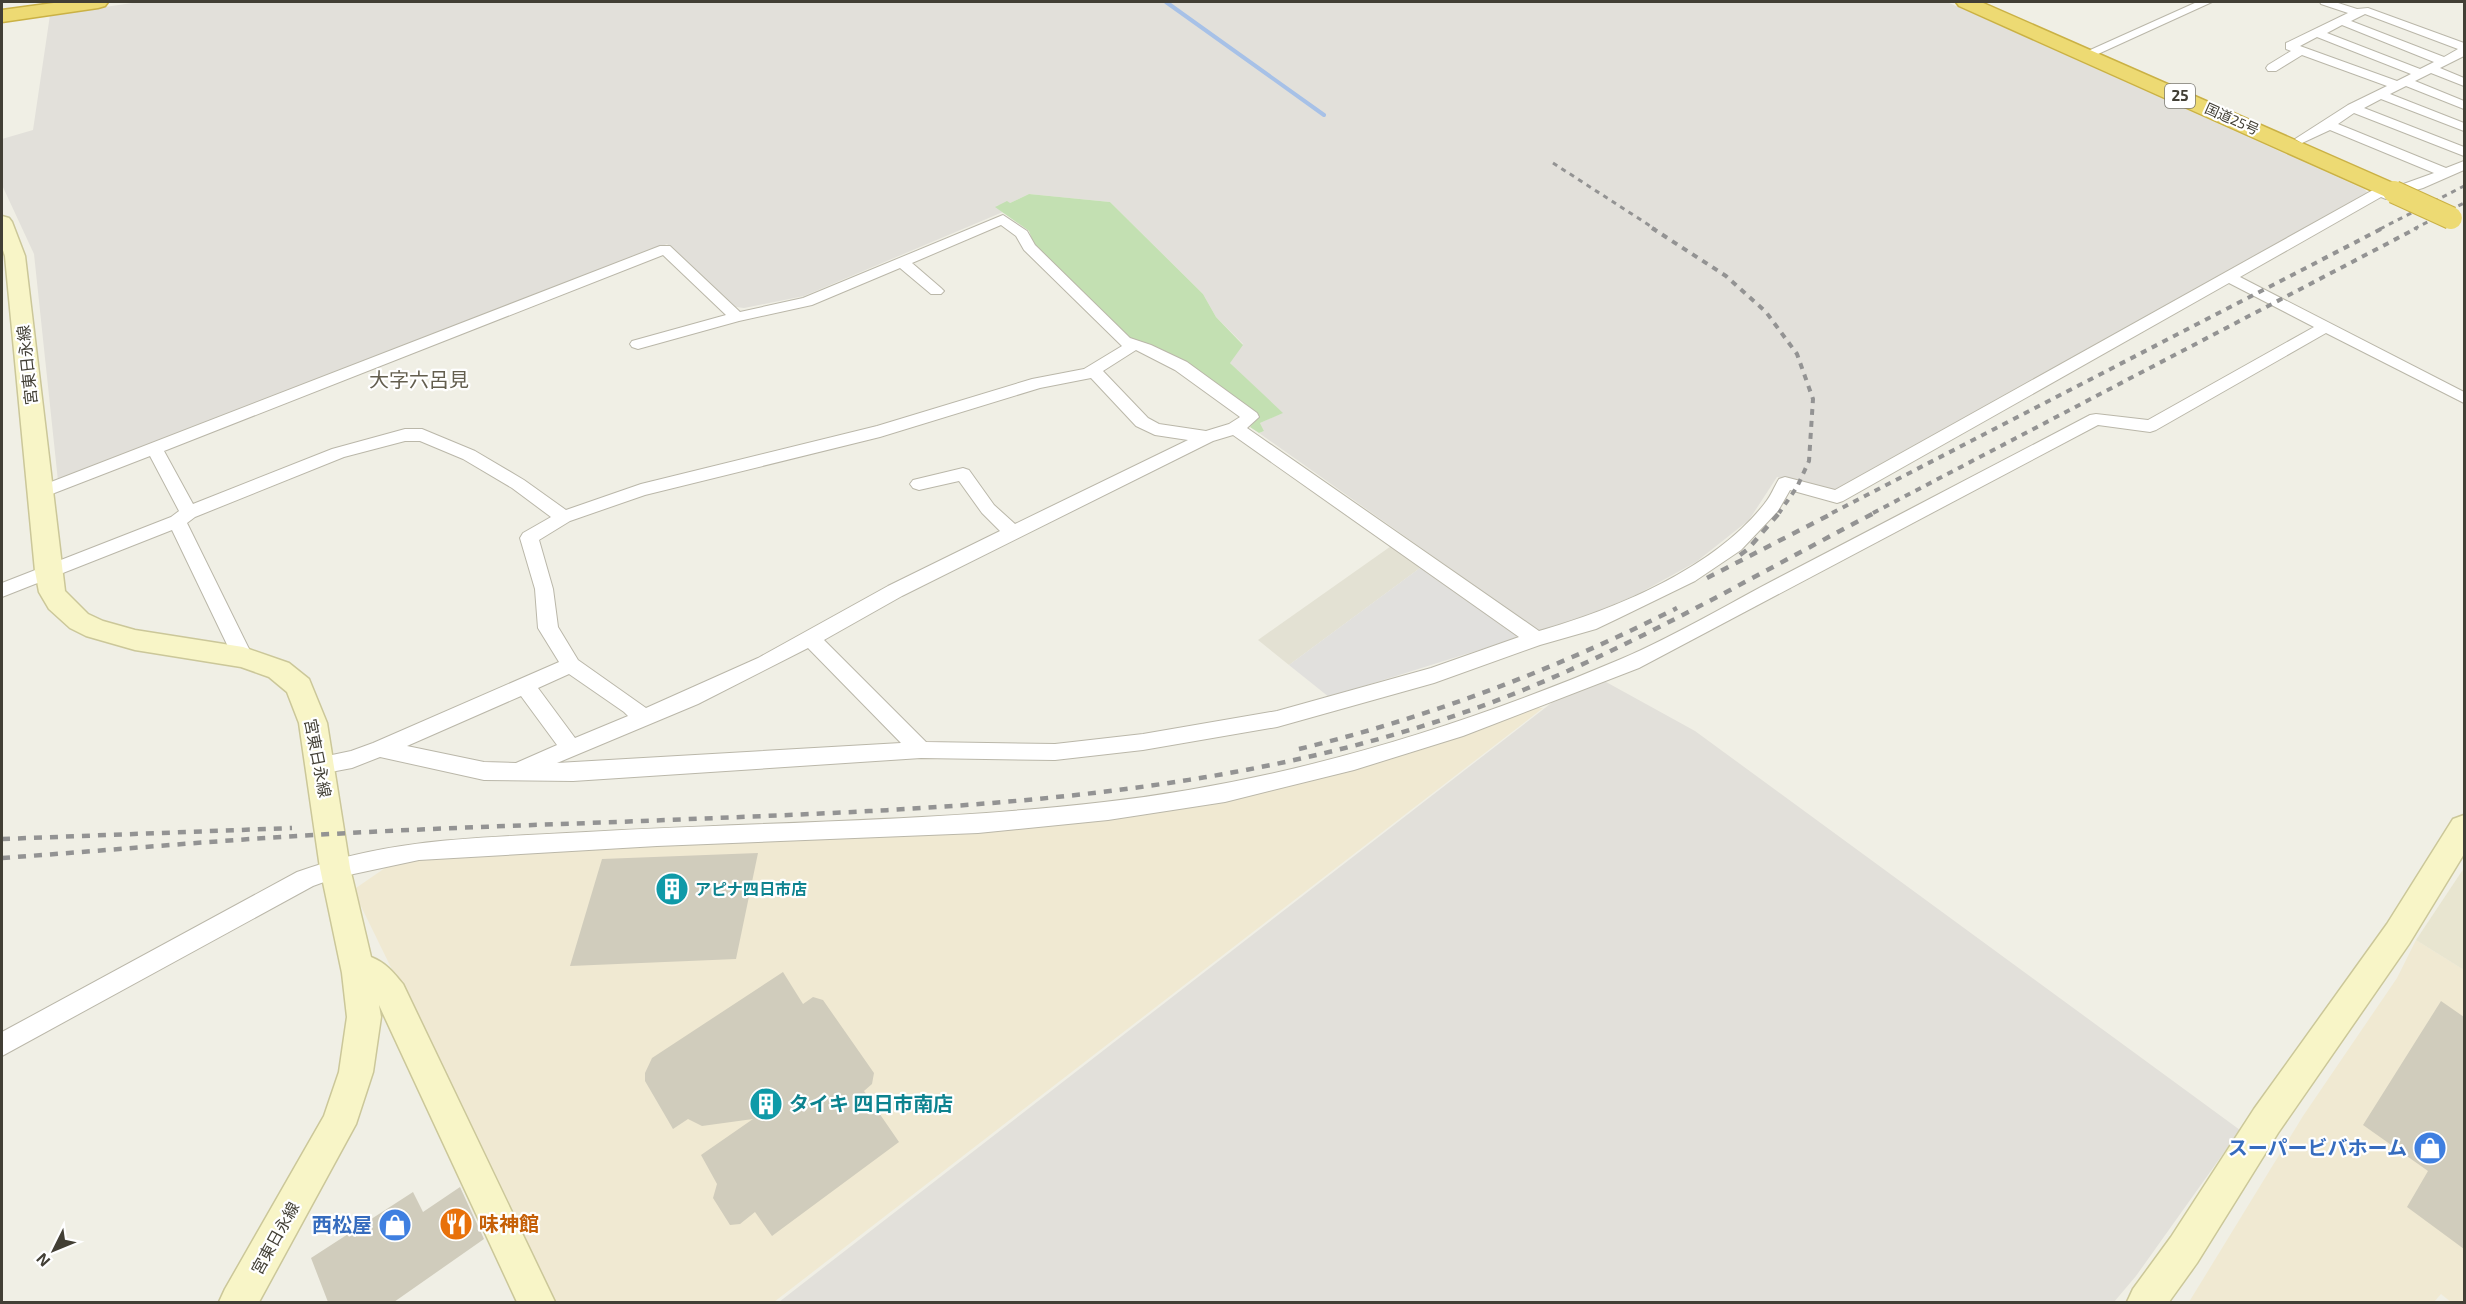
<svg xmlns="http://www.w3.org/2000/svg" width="2466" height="1304" viewBox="0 0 2466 1304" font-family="'Exo 2','Noto Sans JP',sans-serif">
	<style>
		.residential { fill: #e3e1d3 }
		.commercial { fill: #f0e9d2 }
		.industrial { fill: #e2e0da }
		.education { fill: #e8e5d0 }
		.green { fill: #c3e0b2 }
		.parking { fill: #e1e0dd }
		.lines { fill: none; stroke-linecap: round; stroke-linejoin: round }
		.stream { stroke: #a7c1e7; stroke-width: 4 }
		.building { fill: #d0ccbc }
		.street-casing { stroke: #bab7a9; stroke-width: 2 }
		.secondary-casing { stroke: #cbc799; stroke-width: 3 }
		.highway-casing { stroke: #cab145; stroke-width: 3 }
		.street { fill: #fff; fill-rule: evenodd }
		.secondary { fill: #f8f5c7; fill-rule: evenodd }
		.highway { fill: #edda73; fill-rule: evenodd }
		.rail-far2 { stroke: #939393; stroke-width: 3; stroke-dasharray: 5 5; stroke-linecap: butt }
		.rail-far1 { stroke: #939393; stroke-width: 4; stroke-dasharray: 6 6; stroke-linecap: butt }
		.rail { stroke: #939393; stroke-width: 4.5; stroke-dasharray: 8 8; stroke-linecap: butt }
		.highway-bridge-casing { stroke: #cab145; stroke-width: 24; stroke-linecap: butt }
		.highway-bridge { stroke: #edda73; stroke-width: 22 }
		.labels { text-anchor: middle; stroke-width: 4.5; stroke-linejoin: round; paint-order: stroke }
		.far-street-label { font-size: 14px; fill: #423f35; stroke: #fff }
		.shield { fill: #fff; stroke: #7b7972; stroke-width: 1.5 }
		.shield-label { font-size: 15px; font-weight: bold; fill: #423f35 }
		.street-label { font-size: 16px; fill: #423f35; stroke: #fff }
		.culture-label { font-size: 16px; font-weight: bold; fill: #0d838f; stroke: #fff; text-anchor: start }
		.quarter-label { font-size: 20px; fill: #635e4e; stroke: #fff }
		.near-culture-label { font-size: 20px; font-weight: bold; fill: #0d838f; stroke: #fff; text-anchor: start }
		.near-shop-label { font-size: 20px; font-weight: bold; fill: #366cbe; stroke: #fff; text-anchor: end }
		.near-food-label { font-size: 20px; font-weight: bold; fill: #c56008; stroke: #fff; text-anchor: start }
	</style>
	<rect width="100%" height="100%" fill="#f0efe5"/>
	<!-- residential -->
	<path class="residential" d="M1394 544 1424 565 1289 665 1258 640Z"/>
	<!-- commercial -->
	<path class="commercial" d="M1531 708H1543L774 1302H555L353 890 385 868 430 856 1117 816Z
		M2416 940 2464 970V1302H2451L2441 1294 2434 1302H2189L2303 1116 2397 978Z"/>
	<!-- industrial -->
	<path class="industrial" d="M139 2H1947L2364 189 2368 193 1837 492 1777 477 1749 520 1696 562 1638 594 1561 627 1540 632 1259 433 1264 431 1260 423 1282 413 1229 362 1243 344 1216 317 1203 294 1110 202 1029 194 1010 203 996 206 1003 212 804 296 744 308 736 307 667 244 58 481 34 254 2 185V139L33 130 50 15Z
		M1597 677 1695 731 2240 1130 2136 1276 2114 1302H779L1572 687Z"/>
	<!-- education -->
	<path class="education" d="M2464 868V970L2416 940Z"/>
	<!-- green -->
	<path class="green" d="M1029 194 1110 202 1203 294 1216 317 1243 345 1230 363 1283 413 1260 423 1264 431 1259 433 1250 427 1256 419 1128 337 1034 245 1029 231 995 207 1007 201 1010 203Z"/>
	<!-- parking -->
	<path class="parking" d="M1424 565 1521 634 1514 639 1329 697 1289 665Z"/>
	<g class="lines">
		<!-- stream -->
		<path class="stream" d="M1166 2 1324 115"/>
	</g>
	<!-- building -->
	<path class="building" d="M758 853 736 959 570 966 602 859Z
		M783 972 803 1004 813 997 823 1000 874 1073 872 1084 864 1091 899 1142 772 1236 755 1212 740 1224 730 1225 713 1198 717 1184 701 1155 753 1119 702 1126 688 1119 673 1129 645 1081V1073L652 1058Z
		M2441 1001 2464 1017V1249L2407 1207 2428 1171 2363 1125Z
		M460 1187 484 1239 394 1302H328L311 1258 413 1192 423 1212Z"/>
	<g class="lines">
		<defs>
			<path id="street" d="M2197 2H2212L2098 54 2094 55 2088 51Z
				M2320 2H2335L2357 9 2368 8 2464 43V56L2440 68 2464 78V86L2431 73 2415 81 2464 101V109L2406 86 2390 94 2464 123V131L2381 99 2364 108 2464 147V156L2354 113 2338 124 2446 168 2464 161V170L2423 188 2386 199 2381 197 2240 277 2464 392V403L2326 333 2156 430 2150 432 2098 425 1639 668 1463 736 1354 770 1225 802 1108 820 978 833 657 846 419 860 335 878 313 886 2 1056V1032L297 872C393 837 485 838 586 832 758 822 932 822 1104 802 1281 782 1457 729 1621 659 1675 636 1728 604 1780 577 1884 523 1987 469 2090 415L2096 414 2148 420 2314 327 2229 283 1843 501 1837 503 1790 490 1778 511 1741 550 1695 581 1619 618 1596 629 1540 645 1434 683 1277 727 1143 750 1055 760 921 758 573 781 484 780 380 757 352 768 320 774 313 771 310 765 313 759 351 751 373 743 559 662 538 628 535 589 520 538 523 533 551 517 512 488 463 459 420 441H405L344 457 195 517 187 523 253 657 250 662 243 665 236 662 233 657 172 530 2 597V583L171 517 179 511 150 456 39 499 33 497 30 493 33 489 660 246H670L740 312 803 298 1003 215 1027 231 1035 245 1130 338 1151 345 1187 362 1257 413 1259 417 1247 428 1539 631C1616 609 1715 568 1765 503 1771 496 1774 487 1779 479L1785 477 1835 490 2373 190 2384 191 2434 173 2330 130 2302 143 2295 139 2348 105 2387 86 2302 55 2276 71H2268L2266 68 2268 65 2291 51 2286 49V43L2348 13 2321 4ZM2365 14 2458 49 2444 57 2351 21ZM2342 25 2434 62 2420 69 2327 33ZM2317 37 2411 74 2397 81 2300 46ZM1001 225 1016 236 1024 250 1122 346 1084 369 1032 379 877 426 641 484 566 510 524 480 475 451 422 429H405L332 449 193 504 164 451 663 255 726 315 632 341 630 344 632 347 638 349 739 321 812 305 900 268 931 294H941L944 291 941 288 912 263ZM1136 350 1175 370 1240 417 1229 424 1206 431 1159 424 1148 418 1103 371ZM1091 378 1136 426 1155 435 1188 440 1015 524 994 505 969 470 963 468 913 480 910 484 913 488 919 490 959 481 982 513 1000 531 888 586 758 658 646 708 578 660 558 627 553 589 539 540 570 521 645 495 880 437 1040 388ZM1233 435 1519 637 1431 668 1277 711 1143 734 1055 744 926 742 824 640 902 596 1213 441ZM808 648 901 743 557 763 698 704ZM569 674 624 712 628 716 575 738 538 688ZM521 696 557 745 516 763 484 762 407 746Z"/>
			<path id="secondary" d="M2 216 9 218 12 222 25 256 65 591 88 614 103 621 135 630 243 647 289 663 309 679 327 723 350 868 371 957C386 963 393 972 403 984L555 1302H517L379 1005 381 1017 373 1072 356 1124 259 1302H219L225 1289 324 1116 339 1072 347 1017 342 973 320 868 299 723 287 692 269 677 241 667 135 650 86 636 70 628 49 609 39 592 35 571 5 256 2 247Z
				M2464 815V854L2409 944 2278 1133 2197 1263 2169 1302H2127L2133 1289 2171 1237 2254 1109 2387 924 2453 819Z"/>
			<path id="highway" d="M61 2H108L105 6 98 8 2 22V10Z
				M1956 2H1981L2402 187 2406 192 2402 197 2394 199 2386 197 1959 6Z"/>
		</defs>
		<!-- street casing -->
		<use href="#street" class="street-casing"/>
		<!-- secondary casing -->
		<use href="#secondary" class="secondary-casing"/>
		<!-- highway casing -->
		<use href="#highway" class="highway-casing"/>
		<!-- street -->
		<use href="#street" class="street"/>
		<!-- secondary -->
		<use href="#secondary" class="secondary"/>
		<!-- highway -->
		<use href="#highway" class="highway"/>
		<!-- rail-far2 -->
		<path class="rail-far2" d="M1553 163 1655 229
			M2380 229 2464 186
			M2414 229 2464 203"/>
		<!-- rail-far1 -->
		<path class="rail-far1" d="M1652 228 1726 276 1766 312 1797 354 1813 399 1809 461 1797 487 1779 513
			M1832 513 2383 228
			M1873 513 2417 228"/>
		<!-- rail -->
		<path class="rail" d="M1740 555 1748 549 1780 512
			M1707 578 1835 512
			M1299 749C1431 717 1556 669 1677 608
			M2 839 292 828
			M2 858C112 850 221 840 331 834 435 828 538 825 642 821 906 810 1175 805 1429 724 1587 675 1730 588 1876 512"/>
		<defs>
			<path id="highway-bridge" d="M2394 192 2451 218"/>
		</defs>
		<!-- highway-bridge casing -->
		<use href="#highway-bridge" class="highway-bridge-casing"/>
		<!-- highway-bridge -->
		<use href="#highway-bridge" class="highway-bridge"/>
	</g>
	<!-- icons -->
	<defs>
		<symbol id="building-disc" viewBox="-11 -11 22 22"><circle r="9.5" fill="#0f9aa8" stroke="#fff"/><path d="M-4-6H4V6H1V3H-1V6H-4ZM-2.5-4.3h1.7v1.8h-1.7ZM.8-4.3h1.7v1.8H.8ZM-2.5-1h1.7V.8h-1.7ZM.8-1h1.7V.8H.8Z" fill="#fff"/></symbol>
		<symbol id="shop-disc" viewBox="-11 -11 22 22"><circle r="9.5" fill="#3f7fe0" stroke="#fff"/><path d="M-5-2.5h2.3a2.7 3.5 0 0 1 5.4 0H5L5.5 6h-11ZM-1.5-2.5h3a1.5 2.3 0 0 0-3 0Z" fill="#fff"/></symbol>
		<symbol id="restaurant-disc" viewBox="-11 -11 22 22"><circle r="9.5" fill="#e8710a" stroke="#fff"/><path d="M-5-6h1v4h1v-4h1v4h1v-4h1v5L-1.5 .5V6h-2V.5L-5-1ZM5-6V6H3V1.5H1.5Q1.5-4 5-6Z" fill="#fff"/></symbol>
	</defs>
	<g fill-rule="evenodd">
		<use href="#building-disc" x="653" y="870" width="38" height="38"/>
		<use href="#building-disc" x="747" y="1085" width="38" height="38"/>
		<use href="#shop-disc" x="2411" y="1129" width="38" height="38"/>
		<use href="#restaurant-disc" x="437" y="1205" width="38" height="38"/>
		<use href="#shop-disc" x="376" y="1206" width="38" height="38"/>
	</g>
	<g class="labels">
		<!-- far-street labels -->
		<g class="far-street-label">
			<text transform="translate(2232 119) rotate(24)" y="5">国道25号</text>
		</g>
		<!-- shield labels -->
		<rect class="shield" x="2165" y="84" width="30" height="24" rx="4.5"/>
		<g class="shield-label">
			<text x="2180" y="101">25</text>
		</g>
		<!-- street labels -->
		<g class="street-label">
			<text transform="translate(27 365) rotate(-96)" y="6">宮東日永線</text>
			<text transform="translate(318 758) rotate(79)" y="6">宮東日永線</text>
			<text transform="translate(275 1238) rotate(-61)" y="6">宮東日永線</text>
		</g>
		<!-- culture labels -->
		<g class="culture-label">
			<text x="695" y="895">アピナ四日市店</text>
		</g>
		<!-- quarter labels -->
		<g class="quarter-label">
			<text x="419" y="387">大字六呂見</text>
		</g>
		<!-- near-culture labels -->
		<g class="near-culture-label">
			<text x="789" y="1111">タイキ 四日市南店</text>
		</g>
		<!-- near-shop labels -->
		<g class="near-shop-label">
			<text x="2407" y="1155">スーパービバホーム</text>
			<text x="372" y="1232">西松屋</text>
		</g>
		<!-- near-food labels -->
		<g class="near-food-label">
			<text x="479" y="1231">味神館</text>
		</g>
	</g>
	<!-- border -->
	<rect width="2466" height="1304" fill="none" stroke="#423f35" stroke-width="6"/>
	<!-- north arrow -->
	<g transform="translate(54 1250) rotate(227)" stroke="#ffffff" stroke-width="4.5" paint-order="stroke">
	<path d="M0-4.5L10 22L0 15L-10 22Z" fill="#423f35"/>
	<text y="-9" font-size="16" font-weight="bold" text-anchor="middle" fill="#423f35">N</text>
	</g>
</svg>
